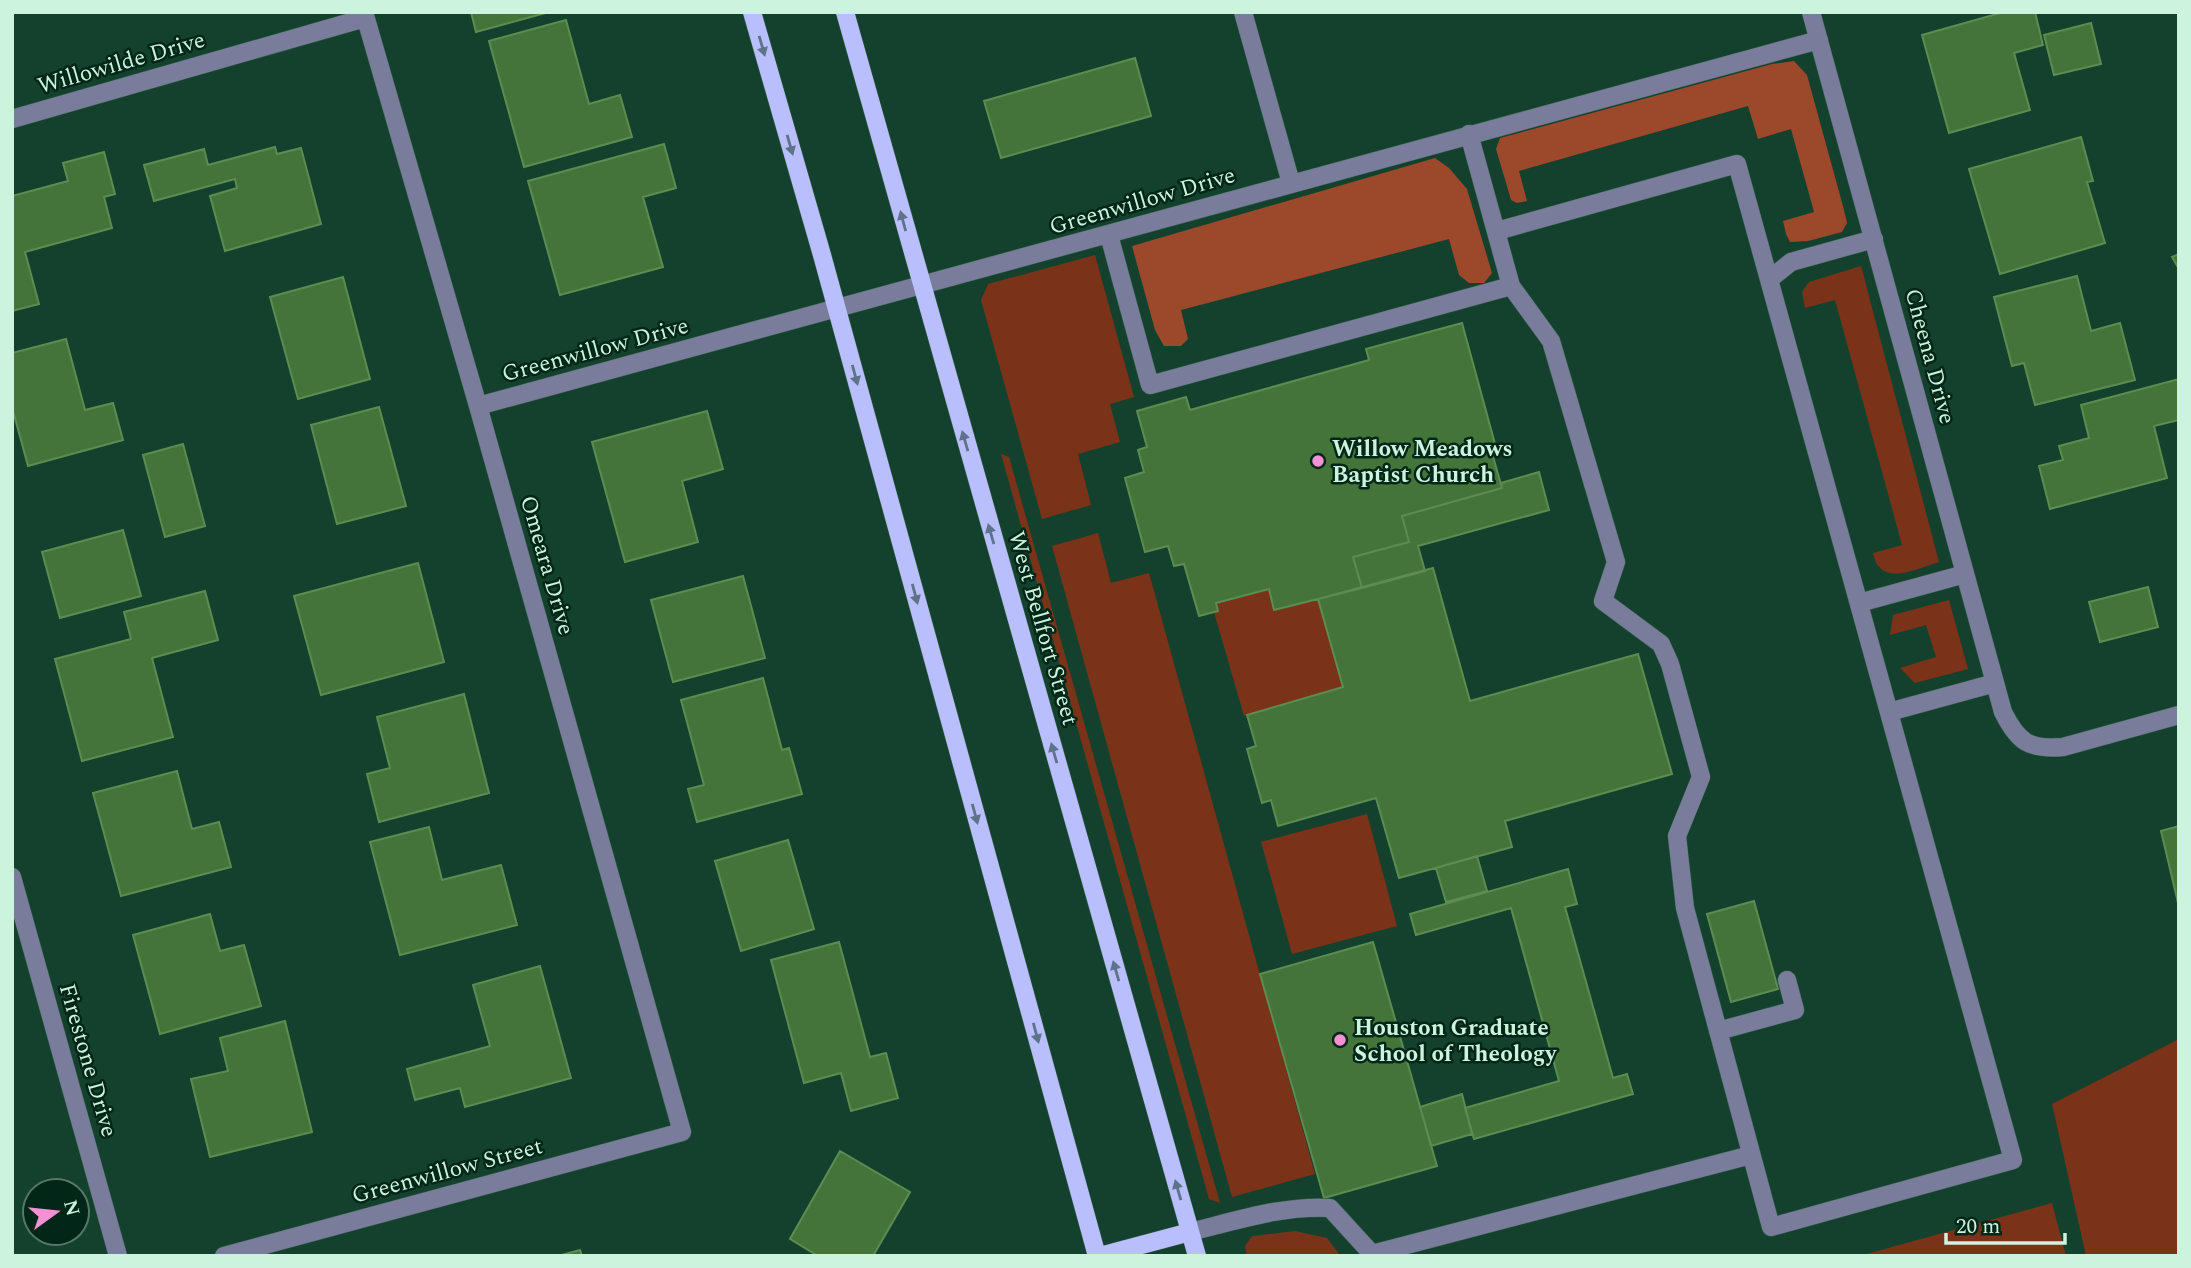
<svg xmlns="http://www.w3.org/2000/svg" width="2191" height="1268" viewBox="0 0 2191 1268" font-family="Spectral,serif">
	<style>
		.green { fill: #7a3318 }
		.forest { fill: #9b492a }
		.building { fill: #44743a; stroke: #5b8d51; stroke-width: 2 }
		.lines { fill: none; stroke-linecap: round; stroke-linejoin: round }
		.minor-casing { stroke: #35614d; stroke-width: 19 }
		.major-casing { stroke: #35614d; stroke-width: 19 }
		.minor { stroke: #797c9a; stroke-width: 18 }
		.major { stroke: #b9bffd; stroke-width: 18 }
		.oneway { fill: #5e728a }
		.poi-dot { fill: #f491d4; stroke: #022617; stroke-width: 2.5 }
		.labels { text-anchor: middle; stroke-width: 5; stroke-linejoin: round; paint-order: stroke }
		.street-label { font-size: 23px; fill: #ccf3dd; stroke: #022617 }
		.poi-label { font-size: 23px; font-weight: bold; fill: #ccf3dd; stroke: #022617; text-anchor: start }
	</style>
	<rect width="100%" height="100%" fill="#14412d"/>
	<!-- green -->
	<path class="green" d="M1095 255 1134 397 1110 404 1120 442 1078 454 1091 505 1042 519 981 300 988 284Z
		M1861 266 1939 562C1916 569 1880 588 1873 553L1902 545 1835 300 1805 308 1802 292 1809 282Z
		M1001 454 1009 457 1220 1203 1209 1199Z
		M1098 533 1111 583 1149 573 1315 1174 1232 1197 1052 546Z
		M1269 589 1275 610 1318 599 1343 687 1244 716 1214 612 1216 603Z
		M1949 600 1968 669 1915 683 1900 668 1936 657 1926 625 1890 635 1893 615Z
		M1367 814 1397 926 1292 954 1261 842Z
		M2179 1039V1256H2086L2052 1104Z
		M2052 1203 2066 1256H1859Z
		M1295 1231 1327 1238 1339 1254 1247 1256 1245 1246 1252 1236Z"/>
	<!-- forest -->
	<path class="forest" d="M1794 61 1807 75 1844 210 1847 223 1842 232 1808 241 1790 242 1786 234 1783 221 1814 212 1791 129 1758 139 1748 106 1519 171 1527 201 1517 203 1511 200 1496 149 1500 138 1772 64Z
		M1435 158 1449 168 1467 189 1492 273 1484 283H1469L1459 275 1449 239 1181 310 1188 339 1181 346H1164L1155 330 1132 246Z"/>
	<!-- building -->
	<path class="building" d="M471 12H549L476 32Z
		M2004 12H2035L2043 45 2014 53 2030 110 1949 133 1922 35Z
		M566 20 589 104 620 95 632 137 524 167 489 41Z
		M2091 23 2101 64 2054 75 2044 35Z
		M1135 58 1151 116 1001 158 984 101Z
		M2081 137 2093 181 2087 182 2105 243 2000 274 1969 169Z
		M664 144 676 188 643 197 663 267 560 295 528 181Z
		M275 147 277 154 301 148 321 224 225 251 210 196 237 188 235 179 154 201 144 165 204 149 208 165Z
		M104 152 115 194 104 197 112 228 25 252 39 304 12 311V196L68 181 63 163Z
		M2179 254V269L2172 257Z
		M2077 276 2091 331 2120 323 2135 380 2035 405 2024 363 2012 366 1994 297Z
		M343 277 370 379 298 399 270 297Z
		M1462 323 1495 444 1490 446 1502 488 1402 516 1409 542 1353 557 1362 588 1274 610 1269 589 1216 603 1218 611 1199 616 1184 564 1174 566 1168 546 1145 552 1125 478 1144 472 1138 450 1147 447 1137 411 1186 397 1190 410 1369 360 1366 349Z
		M66 339 85 410 113 403 123 440 28 466 12 407V353Z
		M2179 379V420L2154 426 2167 478 2050 509 2039 466 2063 460 2059 446 2089 438 2081 405Z
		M379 407 406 506 337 524 311 425Z
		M707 411 723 469 682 481 698 542 625 562 592 442Z
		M183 444 205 526 165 537 143 455Z
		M1539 472 1549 510 1418 546 1425 571 1362 588 1353 557 1409 542 1402 516 1502 488 1501 483Z
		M123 530 141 596 60 618 42 552Z
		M418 563 444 662 321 695 294 596Z
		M1433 568 1470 701 1638 654 1672 774 1505 821 1512 847 1399 878 1376 798 1278 826 1271 800 1262 803 1247 749 1256 746 1247 715 1343 687 1318 599Z
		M743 576 765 658 673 682 651 600Z
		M2148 587 2158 627 2100 642 2089 602Z
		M205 591 218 640 152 658 173 737 82 761 55 659 131 639 124 612Z
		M763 678 782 750 789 748 802 794 697 822 688 789 704 785 681 700Z
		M464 694 489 793 379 822 367 774 390 768 377 717Z
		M177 771 192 829 219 822 231 867 121 896 93 793Z
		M2179 826V907L2161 831Z
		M429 827 442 880 501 865 517 925 400 955 370 842Z
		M788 840 814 929 741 951 715 861Z
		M1477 856 1487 891 1446 902 1436 868Z
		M1568 869 1577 904 1565 907 1613 1078 1627 1074 1633 1094 1474 1139 1465 1108 1559 1081 1511 908 1416 935 1410 914Z
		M1754 901 1778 989 1731 1002 1707 914Z
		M210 914 220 951 244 945 261 1006 160 1034 133 935Z
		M839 942 870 1057 886 1053 898 1098 851 1111 841 1073 804 1083 771 960Z
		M1373 942 1437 1166 1324 1198 1260 974Z
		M540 966 571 1078 465 1107 460 1088 415 1100 407 1069 490 1046 473 985Z
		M285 1021 312 1132 210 1157 191 1079 228 1071 220 1038Z
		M1462 1094 1472 1134 1431 1146 1420 1107Z
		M840 1151 910 1192 873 1256H818L790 1239Z
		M580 1250 582 1256H558Z"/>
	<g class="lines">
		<defs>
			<path id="minor" d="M1243 12 1291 183
				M1811 12 2003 712C2018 742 2029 750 2063 747L2179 715
				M12 119 365 18
				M1469 134 1511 286 1551 341 1616 562 1603 601 1661 644 1670 664 1701 777 1677 836 1685 908 1771 1227 2013 1160 1737 164 1497 231
				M1109 235 1150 385 1511 286
				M1770 279 1791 262 1874 239
				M478 406 1819 40
				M1859 603 1965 574
				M1889 712 1995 683
				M12 877 118 1256
				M1718 1031 1795 1010 1787 980
				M1190 1232C1235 1221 1283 1205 1330 1208L1372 1254 1751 1155
				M224 1256 682 1132 478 406 364 12"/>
			<path id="major" d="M752 12 822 255 1097 1256
				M845 12 1197 1256
				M1100 1256 1190 1232"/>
		</defs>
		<!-- minor casing -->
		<use href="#minor" class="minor-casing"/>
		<!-- major casing -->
		<use href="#major" class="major-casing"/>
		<!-- minor -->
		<use href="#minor" class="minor"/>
		<!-- major -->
		<use href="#major" class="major"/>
	</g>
	<!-- one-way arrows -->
	<defs><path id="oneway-solid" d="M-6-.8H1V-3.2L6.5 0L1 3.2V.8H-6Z" transform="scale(1.75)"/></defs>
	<g class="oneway">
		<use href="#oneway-solid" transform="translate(762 46) rotate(74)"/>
		<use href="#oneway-solid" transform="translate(790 145) rotate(74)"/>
		<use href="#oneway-solid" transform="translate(903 221) rotate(-105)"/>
		<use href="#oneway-solid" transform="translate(855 375) rotate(75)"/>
		<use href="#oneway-solid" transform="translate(965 441) rotate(-106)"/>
		<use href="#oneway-solid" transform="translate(991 534) rotate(-106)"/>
		<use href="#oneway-solid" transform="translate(915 594) rotate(75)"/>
		<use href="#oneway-solid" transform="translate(1054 753) rotate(-106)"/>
		<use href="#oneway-solid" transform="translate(975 814) rotate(75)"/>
		<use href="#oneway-solid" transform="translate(1116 971) rotate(-106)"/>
		<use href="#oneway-solid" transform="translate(1036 1033) rotate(75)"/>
		<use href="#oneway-solid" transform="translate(1178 1190) rotate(-106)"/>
	</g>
	<!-- markers -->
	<g class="poi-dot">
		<circle cx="1318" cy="461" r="7"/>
		<circle cx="1340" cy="1040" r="7"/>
	</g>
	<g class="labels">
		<!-- street labels -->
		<g class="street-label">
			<text transform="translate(121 62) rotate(-16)" y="8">Willowilde Drive</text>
			<text transform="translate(1142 200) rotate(-16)" y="8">Greenwillow Drive</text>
			<text transform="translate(595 349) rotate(-15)" y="8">Greenwillow Drive</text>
			<text transform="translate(1931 356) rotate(75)" y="8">Cheena Drive</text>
			<text transform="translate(548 565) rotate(74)" y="8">Omeara Drive</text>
			<text transform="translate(1044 628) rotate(74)" y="8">West Bellfort Street</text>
			<text transform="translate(89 1060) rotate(74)" y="8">Firestone Drive</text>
			<text transform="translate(447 1170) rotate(-15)" y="8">Greenwillow Street</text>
		</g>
		<!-- poi labels -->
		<g class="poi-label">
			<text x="1332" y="456">Willow Meadows<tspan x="1332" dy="26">Baptist Church</tspan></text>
			<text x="1354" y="1035">Houston Graduate<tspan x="1354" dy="26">School of Theology</tspan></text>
		</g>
	</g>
	<!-- border -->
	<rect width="2191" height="1268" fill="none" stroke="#ccf3dd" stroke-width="28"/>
	<!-- north arrow -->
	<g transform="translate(56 1212) rotate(75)"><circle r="33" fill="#022617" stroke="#537866" stroke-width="2"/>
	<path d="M0-5L12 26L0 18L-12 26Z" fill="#f491d4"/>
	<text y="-10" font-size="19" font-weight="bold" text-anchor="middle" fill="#ccf3dd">N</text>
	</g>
	<!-- scale -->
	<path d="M1946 1233v10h119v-10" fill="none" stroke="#ccf3dd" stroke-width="3.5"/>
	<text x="1956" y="1233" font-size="21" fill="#ccf3dd" stroke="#022617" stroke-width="5" paint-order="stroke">20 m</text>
</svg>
